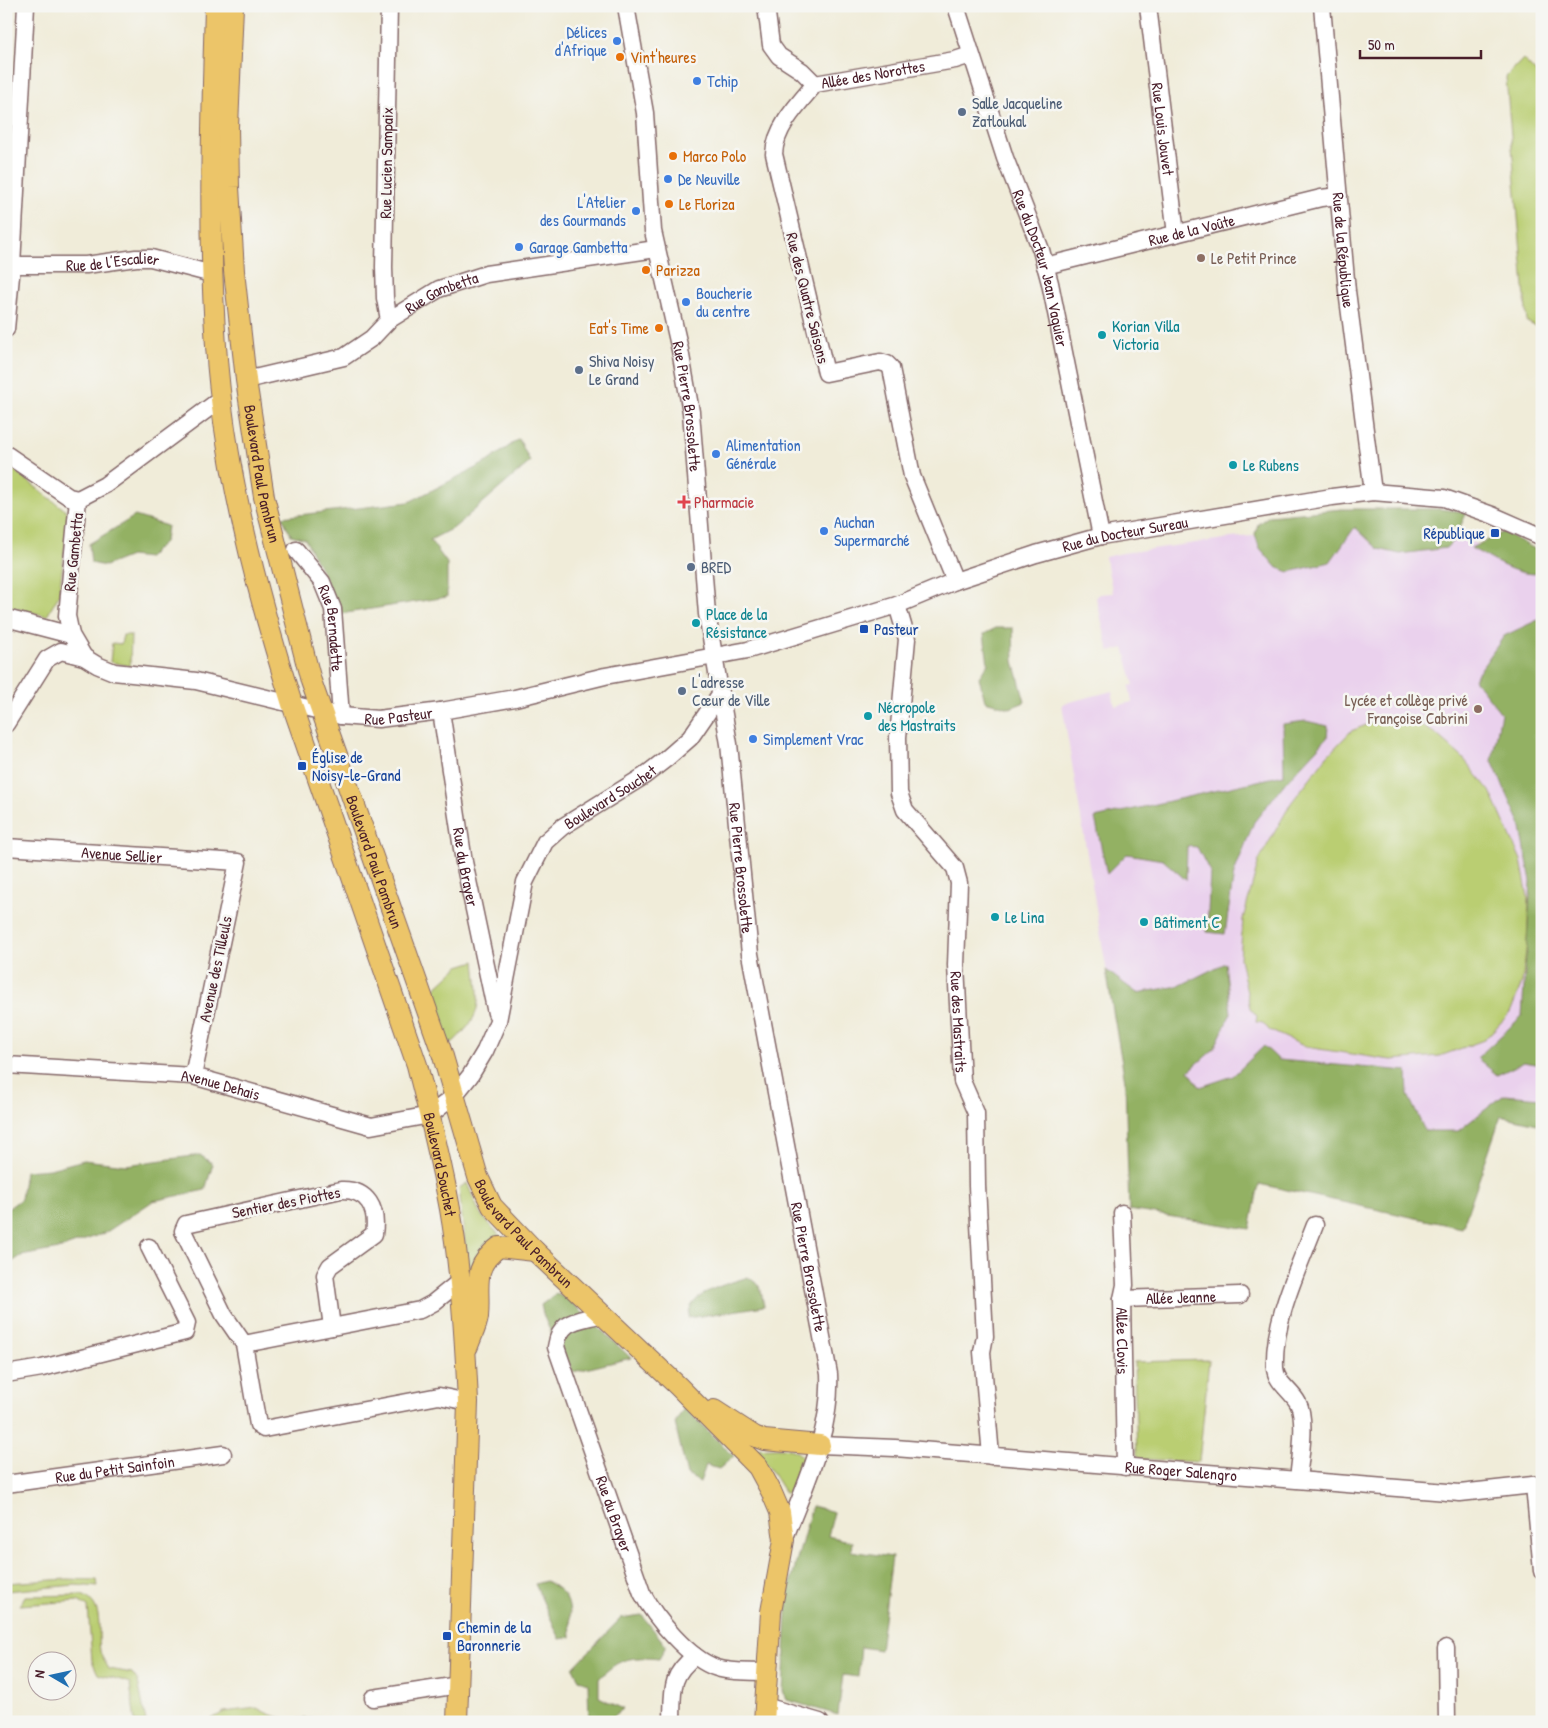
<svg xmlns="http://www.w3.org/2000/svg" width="1548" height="1728" viewBox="0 0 1548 1728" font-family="'Patrick Hand',sans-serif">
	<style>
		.built { fill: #ead1ed }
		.green { fill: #bace72; stroke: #82764e }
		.forest { fill: #93b164; stroke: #6e6848 }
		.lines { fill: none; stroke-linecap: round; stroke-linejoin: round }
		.minor-casing { stroke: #846768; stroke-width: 19 }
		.major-casing { stroke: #846768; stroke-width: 22 }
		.minor { stroke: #fff; stroke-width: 16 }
		.major { stroke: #ecc569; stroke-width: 20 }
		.shop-dot { fill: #3f7fe0; stroke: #f6f6f2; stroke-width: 2 }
		.food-dot { fill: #e8710a; stroke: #f6f6f2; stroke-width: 2 }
		.service-dot { fill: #5c6f8a; stroke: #f6f6f2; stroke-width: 2 }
		.education-dot { fill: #8d6e63; stroke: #f6f6f2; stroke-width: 2 }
		.culture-dot { fill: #0f9aa8; stroke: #f6f6f2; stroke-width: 2 }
		.health-dot { fill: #e0444e; stroke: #f6f6f2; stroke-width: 2 }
		.transit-dot { fill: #1a4fb4; stroke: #f6f6f2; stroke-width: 2 }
		.labels { text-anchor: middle; stroke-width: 5; stroke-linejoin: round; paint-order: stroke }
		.shop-label { font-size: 16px; fill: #366cbe; stroke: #f6f6f2; text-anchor: start }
		.food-label { font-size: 16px; fill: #c56008; stroke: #f6f6f2; text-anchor: start }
		.street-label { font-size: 16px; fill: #4a1f2b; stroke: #f6f6f2 }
		.service-label { font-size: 16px; fill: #4e5e75; stroke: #f6f6f2; text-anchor: start }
		.education-label { font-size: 16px; fill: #785e54; stroke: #f6f6f2; text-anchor: start }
		.culture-label { font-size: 16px; fill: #0d838f; stroke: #f6f6f2; text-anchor: start }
		.health-label { font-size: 16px; fill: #be3a42; stroke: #f6f6f2; text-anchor: start }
		.transit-label { font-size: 16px; fill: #164399; stroke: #f6f6f2; text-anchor: start }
	</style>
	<rect width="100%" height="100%" fill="#f6f6f2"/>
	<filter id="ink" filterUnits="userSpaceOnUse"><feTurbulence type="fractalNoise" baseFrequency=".02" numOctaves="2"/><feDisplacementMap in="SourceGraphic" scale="10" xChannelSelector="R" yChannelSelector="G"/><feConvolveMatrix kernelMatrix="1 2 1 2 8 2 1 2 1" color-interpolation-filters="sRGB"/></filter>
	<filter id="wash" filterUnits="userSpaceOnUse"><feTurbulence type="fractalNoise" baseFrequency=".0096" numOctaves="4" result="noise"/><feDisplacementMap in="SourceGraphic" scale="20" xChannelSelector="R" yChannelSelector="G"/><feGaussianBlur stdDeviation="1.12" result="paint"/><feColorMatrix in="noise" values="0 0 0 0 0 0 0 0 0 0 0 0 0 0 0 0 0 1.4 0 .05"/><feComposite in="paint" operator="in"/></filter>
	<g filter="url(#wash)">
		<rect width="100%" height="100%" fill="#f0ecd9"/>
		<!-- built -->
		<path class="built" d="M1355 527 1443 530 1457 534 1527 571 1542 576V1125L1501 1116 1462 1228 1259 1184 1250 1229 1129 1210 1125 1081 1062 704 1112 691 1115 706 1132 702 1129 686 1134 685 1124 648 1109 651 1096 598 1099 594 1113 593 1105 557 1123 553 1231 538Z"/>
		<!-- green -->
		<path class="green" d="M1523 59 1542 79V330L1527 322 1506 77Z
			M6 464 69 513 59 595 47 616 6 606Z
			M123 635H131L130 666 110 662 112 643 121 644Z
			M1410 719 1436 734 1463 758 1490 791 1521 860 1529 902 1527 943 1522 983 1510 1013 1484 1040 1440 1056 1391 1060 1306 1047 1269 1030 1263 1023 1256 1022 1257 1016 1250 1008 1240 958 1243 919 1259 860 1291 803 1327 756 1351 731 1379 720Z
			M475 961C479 1003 485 1013 452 1043L444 1040 431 992 459 966Z
			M467 1183 480 1214 504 1240C469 1248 473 1269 471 1300L459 1188Z
			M1209 1360 1199 1462 1141 1459 1137 1455 1134 1362Z
			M752 1449C769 1449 793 1443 803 1458L791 1493H785L770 1469Z
			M67 1579 97 1580 98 1587 75 1585 6 1591V1583Z
			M82 1595C105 1604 97 1630 100 1651 101 1657 106 1663 109 1669L132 1673 138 1681 146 1722H135L130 1684C122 1678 108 1678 98 1674L92 1661 88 1607 78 1601 20 1605 25 1596Z
			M257 1708C281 1722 294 1719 320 1718L297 1722H257L256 1718 234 1722H206L224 1712Z"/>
		<!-- forest -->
		<path class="forest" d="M519 439 530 462 455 527 430 540 447 563V597L340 614 321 570 305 539 291 535 282 517 409 502 487 462Z
			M1342 509H1439L1467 512 1454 540 1446 548 1400 554 1378 549 1355 527 1330 562 1289 572 1276 567 1259 547 1255 534 1258 524 1269 516Z
			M135 516 167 526 165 541 148 558 130 556 105 566 91 563 89 544Z
			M1504 532 1542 553V573C1518 578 1492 559 1471 548Z
			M1542 618V1065L1524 1062 1497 1075 1477 1058 1522 1016 1531 881 1520 823 1492 761 1501 713 1474 679 1504 636Z
			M996 628H1013L1014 661 1025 702 1010 708 985 701 979 677 988 664 984 634Z
			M1306 721 1328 726 1327 738 1285 783 1254 822 1234 873 1225 934 1207 932 1210 872 1197 847 1187 846 1186 880 1163 860 1127 854 1107 874 1095 818 1284 775 1283 724Z
			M1225 963 1231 1013 1214 1049 1189 1071 1200 1087 1233 1076 1264 1046 1279 1060 1407 1071 1408 1095 1425 1131H1458L1504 1095 1542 1098V1125L1501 1116 1462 1228 1259 1184 1250 1229 1129 1210 1125 1081 1106 970 1137 993 1179 986Z
			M200 1155 213 1164 205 1190 153 1201 105 1233 59 1249 21 1256 6 1266V1210L21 1199 25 1171 50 1169 84 1160 126 1165Z
			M748 1277 760 1286 764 1306 688 1318C689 1291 728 1284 748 1277Z
			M556 1294 568 1299 631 1358 573 1372C563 1349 545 1329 541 1305Z
			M684 1408 734 1456 719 1469 706 1465 700 1482 687 1475 675 1423Z
			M812 1506 834 1512 828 1536 852 1542 851 1551 892 1557 880 1650 861 1647 858 1677 843 1675 838 1715 787 1700 783 1691 788 1592Z
			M546 1581C574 1596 569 1607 571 1637L560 1639 535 1584Z
			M642 1615 666 1646 659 1659C631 1656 618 1658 599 1679V1697L623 1709 606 1722H589L588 1684 579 1679 573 1668 621 1618Z"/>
	</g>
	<g filter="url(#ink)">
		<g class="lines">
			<defs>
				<g id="minor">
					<path d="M389 6 384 267 385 298 389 320"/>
					<path id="s1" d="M626 6 645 113 653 231 680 350 691 412 707 614 729 744 750 954 829 1374C832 1432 804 1487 784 1540"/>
					<path d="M766 6 771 45 779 56 802 71 815 84"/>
					<path id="s2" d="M956 6 1005 158 1041 250 1050 283 1101 536"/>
					<path id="s3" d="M1148 6 1176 234"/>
					<path id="s4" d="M1322 6 1347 291 1373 492"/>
					<path id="s5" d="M12 265H86L136 258H151L212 274"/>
					<path id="s6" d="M1045 266 1321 198 1339 196"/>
					<path d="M6 329 12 265 26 6"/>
					<path id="s7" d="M246 380 344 357 372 338 389 320 439 289 486 274 656 249"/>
					<path d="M6 454 69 497 78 499"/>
					<path d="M78 499 105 485 221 399"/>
					<path d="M78 499 67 616 71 635 84 657"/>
					<path id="s8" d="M296 550 322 582 333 609 341 716"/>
					<path id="s9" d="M955 581 912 476 891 368 887 364 880 362 826 373 774 154C775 128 798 104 815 84L955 60 971 55"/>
					<path id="s10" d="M897 605 907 639 898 737 899 793 905 810 955 868 959 883 956 965 962 1081 976 1113 977 1186 985 1336 982 1352 991 1456"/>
					<path d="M6 618 71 635"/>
					<path id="s11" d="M441 711 464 862 496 1013"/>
					<path id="s12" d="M6 724 47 659 61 651 84 657 97 665 114 672 196 681 341 716 378 719 441 711 515 698 605 676 748 650 897 605 955 581 1036 554 1101 536 1332 497 1373 492 1444 498 1492 515 1542 537"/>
					<path id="s13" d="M6 847 238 862 193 1076"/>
					<path id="s14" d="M6 1065 193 1076 371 1126 430 1115 453 1097 470 1076 485 1051 498 1021 525 882 545 842 562 827 644 776 666 759 690 738 721 693"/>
					<path id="s15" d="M1122 1213 1125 1285 1122 1299 1125 1467"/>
					<path id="s16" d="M1122 1299 1240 1295"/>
					<path id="s17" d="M602 1314C578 1321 560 1319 556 1347L642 1593C655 1618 689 1659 717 1668 732 1673 751 1671 767 1672"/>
					<path d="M332 1327 325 1275 330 1266 374 1234C378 1209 368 1189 341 1190L186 1224 183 1231 224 1315 244 1344 258 1425 264 1429 439 1396 468 1402"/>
					<path d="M244 1344 420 1310 433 1303 459 1282"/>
					<path d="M6 1374 42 1368 185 1332 187 1323 149 1247"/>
					<path id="s18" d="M820 1445 895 1448 1460 1493 1542 1484"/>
					<path d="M1298 1479C1300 1461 1307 1419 1298 1403 1292 1391 1276 1383 1275 1368 1273 1319 1298 1270 1315 1225"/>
					<path id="s19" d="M6 1484 223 1454"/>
					<path d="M1534 1485 1542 1571"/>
					<path d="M1446 1648 1447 1722"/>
					<path d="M373 1698 459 1685"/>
					<path d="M765 1706 820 1722"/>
					<path d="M672 1722C673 1691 669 1676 695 1656"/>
				</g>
				<g id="major">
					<path id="s20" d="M215 6C212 120 208 233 216 346 224 467 256 590 292 704L417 1065C429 1112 441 1160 450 1209 461 1272 465 1338 468 1402L457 1722"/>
					<path id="s21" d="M233 6 228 127 229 187 234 271 246 380 264 497 311 681 442 1053 478 1177 492 1206 535 1251 678 1386 758 1467 771 1491 780 1512 784 1540 771 1612 764 1722"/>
					<path d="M468 1346C471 1337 477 1326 478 1317 481 1286 470 1268 499 1247L535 1251"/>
					<path d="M714 1410 754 1436 764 1440 820 1445"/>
				</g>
			</defs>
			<!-- minor casing -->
			<use href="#minor" class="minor-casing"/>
			<!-- major casing -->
			<use href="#major" class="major-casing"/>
			<!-- minor -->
			<use href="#minor" class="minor"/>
			<!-- major -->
			<use href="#major" class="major"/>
		</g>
	</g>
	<!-- markers -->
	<g class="shop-dot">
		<circle cx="617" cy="41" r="5"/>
		<circle cx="697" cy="81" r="5"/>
		<circle cx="668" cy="179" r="5"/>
		<circle cx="636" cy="211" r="5"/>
		<circle cx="519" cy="247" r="5"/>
		<circle cx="686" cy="302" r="5"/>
		<circle cx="716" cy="454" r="5"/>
		<circle cx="824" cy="531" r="5"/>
		<circle cx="753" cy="739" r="5"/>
	</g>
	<g class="food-dot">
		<circle cx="620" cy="57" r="5"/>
		<circle cx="673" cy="156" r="5"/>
		<circle cx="669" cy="204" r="5"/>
		<circle cx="646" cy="270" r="5"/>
		<circle cx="659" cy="328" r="5"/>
	</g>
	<g class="service-dot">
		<circle cx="962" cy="112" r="5"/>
		<circle cx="579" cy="370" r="5"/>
		<circle cx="691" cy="567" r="5"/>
		<circle cx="682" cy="691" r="5"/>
	</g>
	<g class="education-dot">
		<circle cx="1201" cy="258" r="5"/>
		<circle cx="1478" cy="709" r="5"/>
	</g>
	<g class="culture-dot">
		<circle cx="1102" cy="335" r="5"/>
		<circle cx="1233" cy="465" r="5"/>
		<circle cx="696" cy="623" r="5"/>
		<circle cx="868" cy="716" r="5"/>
		<circle cx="995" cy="917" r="5"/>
		<circle cx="1144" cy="922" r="5"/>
	</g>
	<path class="health-dot" d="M681.5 494.5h5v5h5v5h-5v5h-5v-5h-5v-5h5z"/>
	<g class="transit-dot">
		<rect x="1490" y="528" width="10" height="10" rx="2.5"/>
		<rect x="859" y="624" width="10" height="10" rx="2.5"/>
		<rect x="297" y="761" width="10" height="10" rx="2.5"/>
		<rect x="442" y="1631" width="10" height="10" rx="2.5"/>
	</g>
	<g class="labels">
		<!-- shop labels -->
		<g class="shop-label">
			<text x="607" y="38" text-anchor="end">Délices<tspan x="607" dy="18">d'Afrique</tspan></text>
			<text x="707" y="87">Tchip</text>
			<text x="678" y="185">De Neuville</text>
			<text x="626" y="208" text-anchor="end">L'Atelier<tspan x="626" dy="18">des Gourmands</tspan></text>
			<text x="529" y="253">Garage Gambetta</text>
			<text x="696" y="299">Boucherie<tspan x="696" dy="18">du centre</tspan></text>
			<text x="726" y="451">Alimentation<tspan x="726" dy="18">Générale</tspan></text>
			<text x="834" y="528">Auchan<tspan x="834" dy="18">Supermarché</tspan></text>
			<text x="763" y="745">Simplement Vrac</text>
		</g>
		<!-- food labels -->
		<g class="food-label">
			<text x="630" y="63">Vint'heures</text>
			<text x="683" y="162">Marco Polo</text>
			<text x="679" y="210">Le Floriza</text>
			<text x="656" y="276">Parizza</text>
			<text x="649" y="334" text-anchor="end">Eat's Time</text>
		</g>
		<!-- street labels -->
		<g class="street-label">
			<text dy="6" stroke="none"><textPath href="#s9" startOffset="658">Allée des Norottes</textPath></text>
			<text dy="6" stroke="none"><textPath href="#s3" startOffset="124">Rue Louis Jouvet</textPath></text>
			<text transform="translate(386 163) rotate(-89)" y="6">Rue Lucien Sampaix</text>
			<text dy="6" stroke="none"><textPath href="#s6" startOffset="151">Rue de la Voûte</textPath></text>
			<text dy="6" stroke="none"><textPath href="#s4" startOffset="245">Rue de la République</textPath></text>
			<text dy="6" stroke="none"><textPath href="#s5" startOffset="101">Rue de l’Escalier</textPath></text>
			<text dy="6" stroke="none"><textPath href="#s2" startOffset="276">Rue du Docteur Jean Vaquier</textPath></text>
			<text dy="6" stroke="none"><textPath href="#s7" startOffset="219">Rue Gambetta</textPath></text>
			<text transform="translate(808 298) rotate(76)" y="6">Rue des Quatre Saisons</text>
			<text dy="6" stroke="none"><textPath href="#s1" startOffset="406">Rue Pierre Brossolette</textPath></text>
			<text dy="6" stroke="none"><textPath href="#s21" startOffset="470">Boulevard Paul Pambrun</textPath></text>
			<text dy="6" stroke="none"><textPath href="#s12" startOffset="1191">Rue du Docteur Sureau</textPath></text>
			<text transform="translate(73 552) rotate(-84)" y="6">Rue Gambetta</text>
			<text dy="6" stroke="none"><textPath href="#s8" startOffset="89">Rue Bernadette</textPath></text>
			<text dy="6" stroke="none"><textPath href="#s12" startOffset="440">Rue Pasteur</textPath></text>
			<text dy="6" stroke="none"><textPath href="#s14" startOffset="816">Boulevard Souchet</textPath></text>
			<text dy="6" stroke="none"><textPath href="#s13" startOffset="116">Avenue Sellier</textPath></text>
			<text dy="6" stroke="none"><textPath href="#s21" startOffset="875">Boulevard Paul Pambrun</textPath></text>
			<text dy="6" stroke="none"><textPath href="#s11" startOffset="158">Rue du Brayer</textPath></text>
			<text dy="6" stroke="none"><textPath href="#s1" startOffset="871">Rue Pierre Brossolette</textPath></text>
			<text transform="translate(215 969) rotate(-78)" y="6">Avenue des Tilleuls</text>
			<text dy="6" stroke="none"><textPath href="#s10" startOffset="439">Rue des Mastraits</textPath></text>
			<text dy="6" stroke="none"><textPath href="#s14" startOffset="216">Avenue Dehais</textPath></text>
			<text dy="6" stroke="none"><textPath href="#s20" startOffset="1191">Boulevard Souchet</textPath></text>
			<text transform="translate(286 1202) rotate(-11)" y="6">Sentier des Piottes</text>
			<text dy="6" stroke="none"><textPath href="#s21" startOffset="1280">Boulevard Paul Pambrun</textPath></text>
			<text dy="6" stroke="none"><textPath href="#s1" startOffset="1276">Rue Pierre Brossolette</textPath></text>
			<text dy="6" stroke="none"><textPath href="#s16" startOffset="59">Allée Jeanne</textPath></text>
			<text dy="6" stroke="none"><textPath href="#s15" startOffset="128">Allée Clovis</textPath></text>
			<text dy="6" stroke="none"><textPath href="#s19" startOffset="110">Rue du Petit Sainfoin</textPath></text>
			<text dy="6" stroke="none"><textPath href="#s18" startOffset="362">Rue Roger Salengro</textPath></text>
			<text dy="6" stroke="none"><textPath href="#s17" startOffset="239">Rue du Brayer</textPath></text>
		</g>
		<!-- service labels -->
		<g class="service-label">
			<text x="972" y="109">Salle Jacqueline<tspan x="972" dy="18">Zatloukal</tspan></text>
			<text x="589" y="367">Shiva Noisy<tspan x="589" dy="18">Le Grand</tspan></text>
			<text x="701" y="573">BRED</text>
			<text x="692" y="688">L'adresse<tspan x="692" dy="18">Cœur de Ville</tspan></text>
		</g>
		<!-- education labels -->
		<g class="education-label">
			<text x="1211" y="264">Le Petit Prince</text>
			<text x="1468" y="706" text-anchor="end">Lycée et collège privé<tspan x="1468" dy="18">Françoise Cabrini</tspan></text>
		</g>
		<!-- culture labels -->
		<g class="culture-label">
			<text x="1112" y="332">Korian Villa<tspan x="1112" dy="18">Victoria</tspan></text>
			<text x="1243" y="471">Le Rubens</text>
			<text x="706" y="620">Place de la<tspan x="706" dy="18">Résistance</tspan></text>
			<text x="878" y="713">Nécropole<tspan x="878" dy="18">des Mastraits</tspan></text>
			<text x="1005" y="923">Le Lina</text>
			<text x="1154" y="928">Bâtiment C</text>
		</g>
		<!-- health labels -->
		<g class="health-label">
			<text x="694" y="508">Pharmacie</text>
		</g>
		<!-- transit labels -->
		<g class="transit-label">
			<text x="1485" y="539" text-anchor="end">République</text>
			<text x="874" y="635">Pasteur</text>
			<text x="312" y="763">Église de<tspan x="312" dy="18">Noisy-le-Grand</tspan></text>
			<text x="457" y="1633">Chemin de la<tspan x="457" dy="18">Baronnerie</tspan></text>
		</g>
	</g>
	<!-- margin -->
	<rect width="1548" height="1728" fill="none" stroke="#f6f6f2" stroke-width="25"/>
	<!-- north arrow -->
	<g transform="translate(52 1676) rotate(279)"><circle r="24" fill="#f6f6f2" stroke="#b1a0a2"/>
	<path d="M0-4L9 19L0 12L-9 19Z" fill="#1f6fb2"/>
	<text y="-8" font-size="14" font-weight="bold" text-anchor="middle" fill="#4a1f2b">N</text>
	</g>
	<!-- scale -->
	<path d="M1360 50v8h121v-8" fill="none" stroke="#4a1f2b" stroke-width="2.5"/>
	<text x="1368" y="50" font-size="15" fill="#4a1f2b" stroke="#f6f6f2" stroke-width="4" paint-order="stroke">50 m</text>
</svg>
